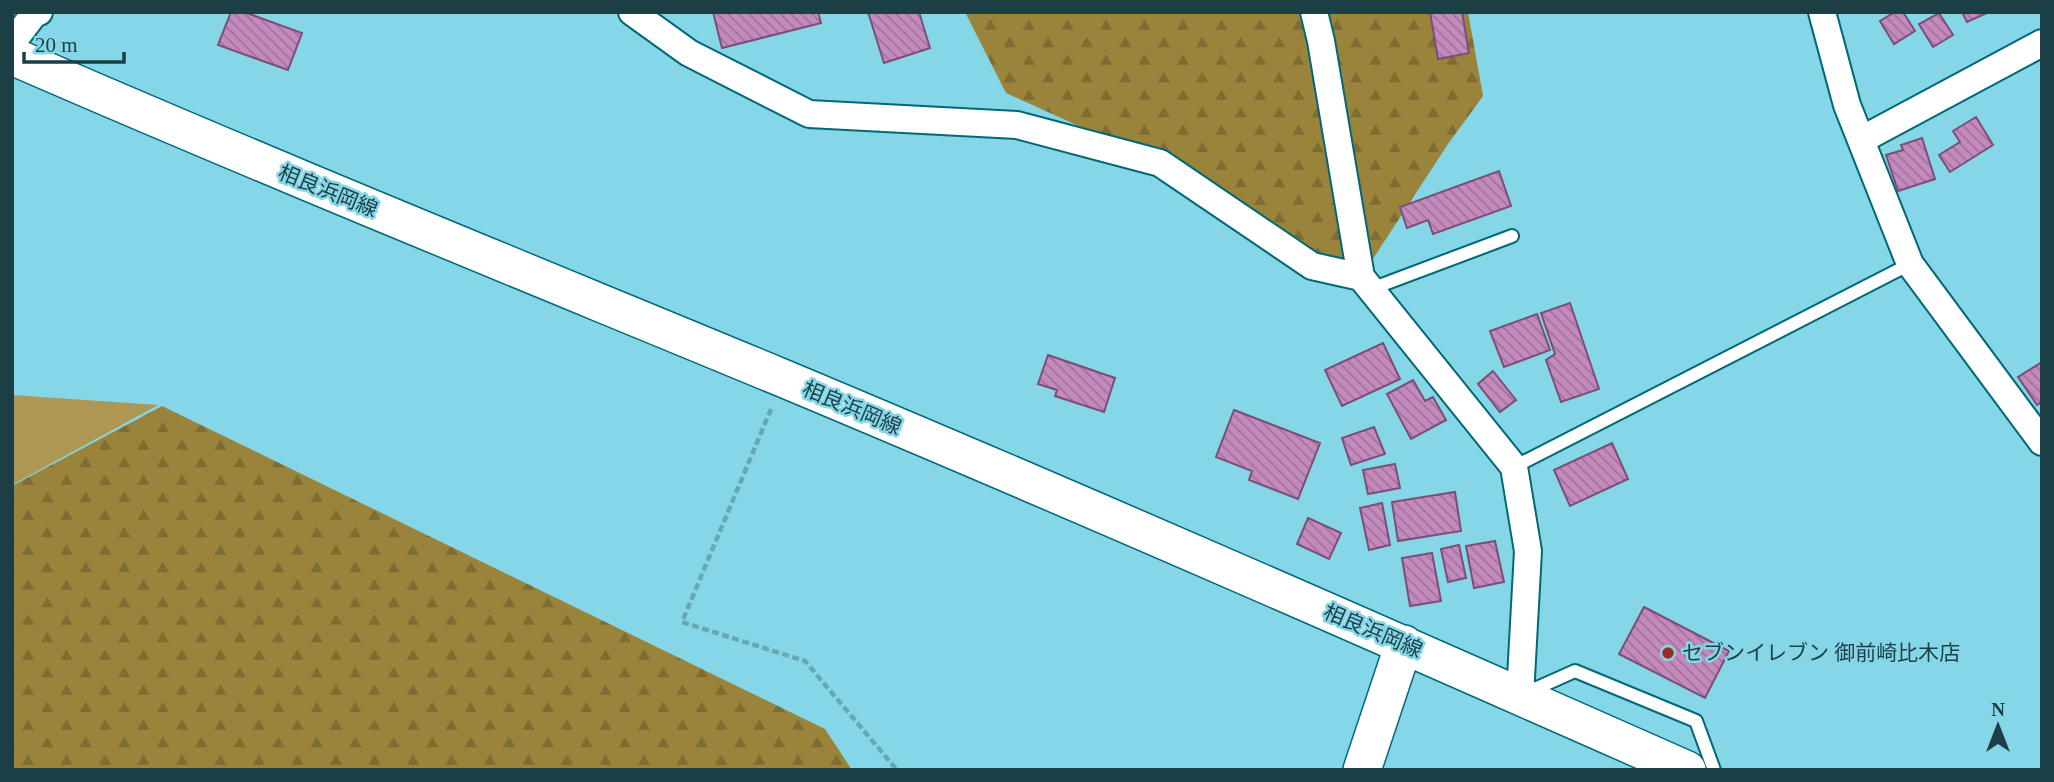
<svg xmlns="http://www.w3.org/2000/svg" width="2054" height="782" viewBox="0 0 2054 782" font-family="'Times New Roman','Noto Sans JP',serif">
	<style>
		.green { fill: #ae9753 }
		.forest { fill: url(#forest-firs) }
		.building { fill: url(#building-back-hatch); stroke: #7b4e75; stroke-width: 2 }
		.lines { fill: none; stroke-linecap: round; stroke-linejoin: round }
		.lane-casing { stroke: #006877; stroke-width: 16 }
		.street-casing { stroke: #006877; stroke-width: 30 }
		.secondary-casing { stroke: #006877; stroke-width: 40 }
		.path { stroke: #65a8b6; stroke-width: 4.5; stroke-dasharray: 7 3.5; stroke-linecap: butt }
		.lane { stroke: #fff; stroke-width: 12 }
		.street { stroke: #fff; stroke-width: 26 }
		.secondary { stroke: #fff; stroke-width: 37 }
		.poi-dot { fill: #982e1e; stroke: #85d6e6; stroke-width: 2.5 }
		.labels { text-anchor: middle; stroke-width: 5; stroke-linejoin: round; paint-order: stroke }
		.street-label { font-size: 21px; fill: #1c3e45; stroke: #85d6e6 }
		.poi-label { font-size: 21px; fill: #1c3e45; stroke: #85d6e6; text-anchor: start }
	</style>
	<defs>
		<pattern id="forest-firs" width="22" height="20" patternUnits="userSpaceOnUse" patternTransform="scale(1.75)"><rect width="22" height="20" fill="#9a833a"/><path d="M5 1l3.5 6h-7zM16 11l3.5 6h-7z" fill="#7d6d33"/></pattern>
		<pattern id="building-back-hatch" width="6" height="6" patternUnits="userSpaceOnUse" patternTransform="scale(1.75)"><rect width="6" height="6" fill="#c48abc"/><path d="M-1 5l2 2M0 0l6 6M5-1l2 2" fill="none" stroke="#9e729b"/></pattern>
	</defs>
	<rect width="100%" height="100%" fill="#85d6e6"/>
	<!-- green -->
	<path class="green" d="M12 395 158 405 12 485Z"/>
	<!-- forest -->
	<path class="forest" d="M965 12H1468L1483 96 1448 144 1361 277 1285 248 1160 163 1006 93Z
		M162 406 825 729 852 770H12V486Z"/>
	<!-- building -->
	<path class="building" d="M231 12H244L302 33 288 70 218 45Z
		M713 12H818L821 23 722 48Z
		M868 12H919L930 48 884 63Z
		M1430 12H1462L1469 53 1438 59Z
		M1895 12H1903L1915 31 1894 44 1880 21Z
		M1962 12H1989L1967 22Z
		M1939 13 1953 35 1933 47 1919 24Z
		M1976 117 1993 145 1950 172 1939 155 1960 142 1953 131Z
		M1922 138 1935 179 1898 191 1886 155 1903 150 1901 145Z
		M1499 171 1511 206 1433 234 1428 220 1407 228 1400 207Z
		M1570 303 1599 389 1561 402 1546 360 1555 354 1541 313Z
		M1537 314 1550 350 1504 367 1490 331Z
		M1383 343 1400 379 1342 406 1325 370Z
		M1048 355 1115 378 1104 412 1055 396 1057 390 1038 384Z
		M2042 362V402L2037 405 2018 377Z
		M1493 371 1516 400 1500 412 1478 384Z
		M1413 380 1425 401 1433 397 1446 420 1411 439 1387 394Z
		M1234 410 1320 443 1298 499 1249 480 1252 471 1216 457Z
		M1374 427 1385 454 1351 465 1342 438Z
		M1612 443 1628 479 1570 506 1554 470Z
		M1395 464 1400 488 1368 494 1363 470Z
		M1455 492 1461 531 1398 541 1392 502Z
		M1382 503 1390 545 1369 550 1360 508Z
		M1308 518 1341 533 1329 559 1297 544Z
		M1495 541 1504 582 1474 588 1466 546Z
		M1459 545 1466 578 1448 582 1441 549Z
		M1432 553 1441 601 1410 606 1402 558Z
		M1644 607 1729 651 1705 698 1619 654Z"/>
	<g class="lines">
		<defs>
			<path id="lane" d="M1371 289 1512 236
				M1514 467 1910 264
				M1528 692 1575 671 1696 721 1714 770"/>
			<path id="street" d="M632 12 689 53 809 114 1017 125 1160 163 1312 266 1361 277
				M1314 12 1321 41 1361 277 1514 467 1528 551 1520 696
				M1822 12 1847 105 1910 264 2042 442
				M12 43 34 14 39 12
				M1861 140 2042 43"/>
			<path id="secondary" d="M12 56C267 167 524 271 780 377 1084 504 1386 637 1687 770
				M1362 770 1404 644"/>
		</defs>
		<!-- lane casing -->
		<use href="#lane" class="lane-casing"/>
		<!-- street casing -->
		<use href="#street" class="street-casing"/>
		<!-- secondary casing -->
		<use href="#secondary" class="secondary-casing"/>
		<!-- path -->
		<path class="path" d="M771 409 682 622 805 661 897 770"/>
		<!-- lane -->
		<use href="#lane" class="lane"/>
		<!-- street -->
		<use href="#street" class="street"/>
		<!-- secondary -->
		<use href="#secondary" class="secondary"/>
	</g>
	<!-- markers -->
	<circle class="poi-dot" cx="1668" cy="653" r="7"/>
	<g class="labels">
		<!-- street labels -->
		<g class="street-label">
			<text transform="translate(328 191) rotate(22)" y="7">相良浜岡線</text>
			<text transform="translate(852 408) rotate(23)" y="7">相良浜岡線</text>
			<text transform="translate(1373 631) rotate(23)" y="7">相良浜岡線</text>
		</g>
		<!-- poi labels -->
		<g class="poi-label">
			<text x="1682" y="660">セブンイレブン 御前崎比木店</text>
		</g>
	</g>
	<!-- border -->
	<rect width="2054" height="782" fill="none" stroke="#1c3e45" stroke-width="28"/>
	<!-- north arrow -->
	<g transform="translate(1998 726)" stroke="#85d6e6" stroke-width="5" paint-order="stroke">
	<path d="M0-5L12 26L0 18L-12 26Z" fill="#1c3e45"/>
	<text y="-10" font-size="19" font-weight="bold" text-anchor="middle" fill="#1c3e45">N</text>
	</g>
	<!-- scale -->
	<path d="M24 52v10h100v-10" fill="none" stroke="#1c3e45" stroke-width="3.5"/>
	<text x="35" y="52" font-size="21" fill="#1c3e45" stroke="#85d6e6" stroke-width="5" paint-order="stroke">20 m</text>
</svg>
